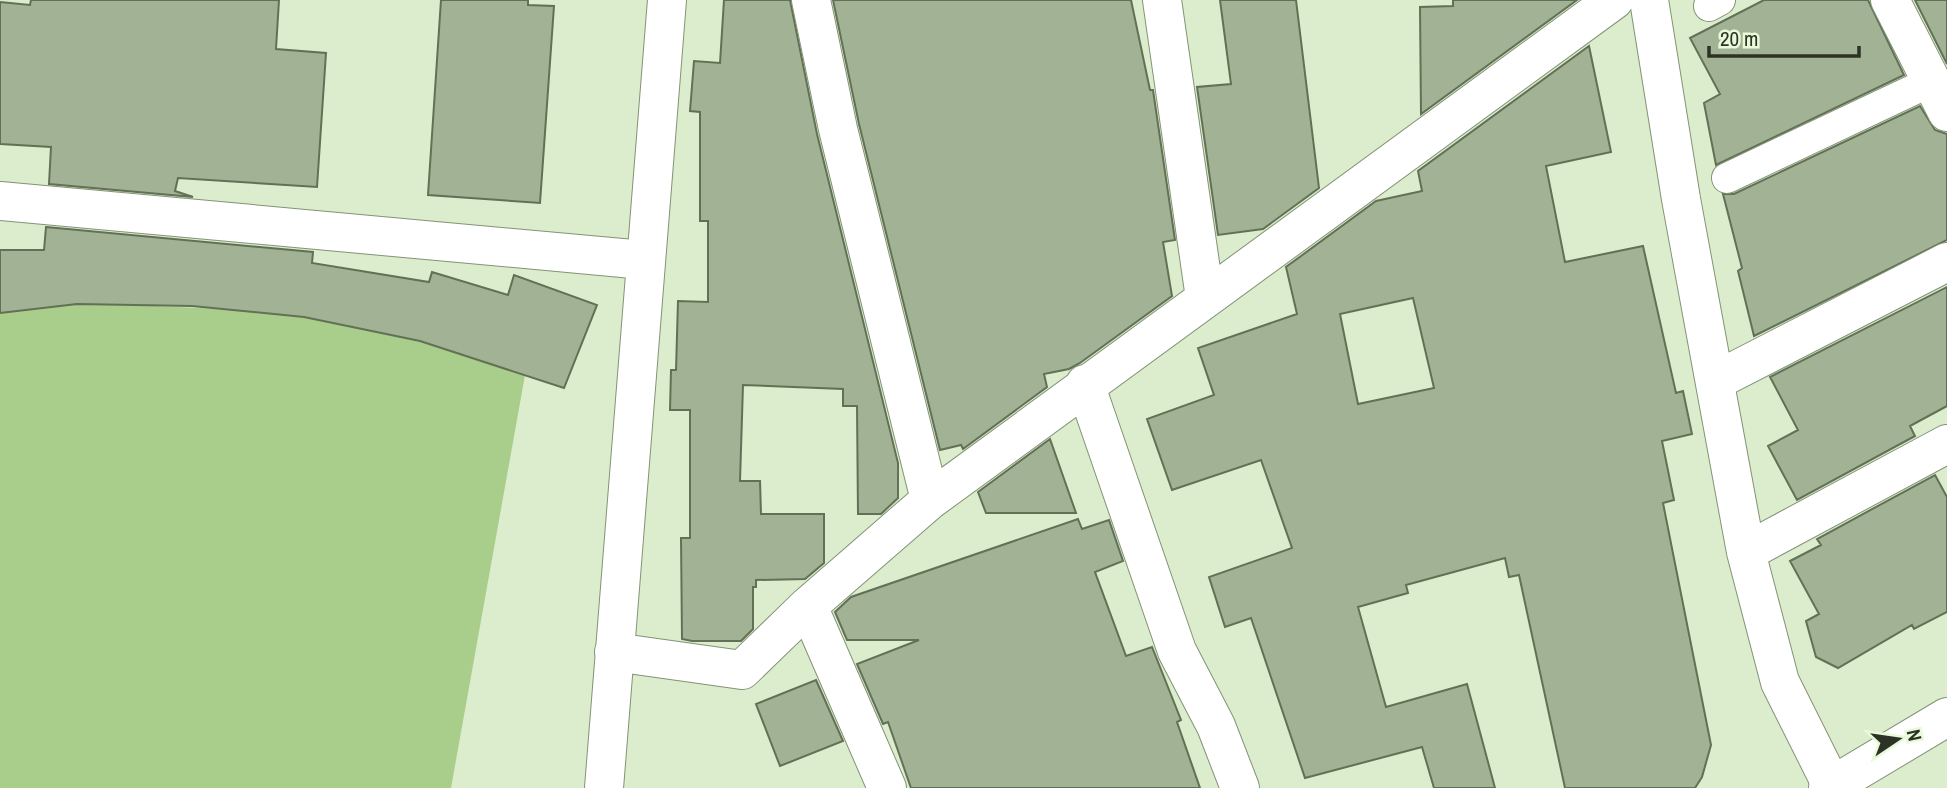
<svg xmlns="http://www.w3.org/2000/svg" width="1947" height="788" viewBox="0 0 1947 788" font-family="'Archivo Narrow',sans-serif">
	<style>
		.green { fill: #a9cd8b }
		.building { fill: #a2b294; stroke: #627155; stroke-width: 2; fill-rule: evenodd }
		.lines { fill: none; stroke-linecap: round; stroke-linejoin: round }
		.service-casing { stroke: #839376; stroke-width: 32 }
		.minor-casing { stroke: #839376; stroke-width: 40 }
		.tertiary-casing { stroke: #839376; stroke-width: 40 }
		.service { stroke: #fff; stroke-width: 30 }
		.minor { stroke: #fff; stroke-width: 38 }
		.tertiary { stroke: #fff; stroke-width: 38 }
	</style>
	<rect width="100%" height="100%" fill="#dbedcd"/>
	<!-- green -->
	<path class="green" d="M77 304C152 306 228 307 302 317 379 326 453 351 525 375L451 788H0V313Z"/>
	<!-- building -->
	<path class="building" d="M31 0H279L276 49 326 53 317 187 178 178 175 191 193 197 49 184 51 147 0 144V2L30 5Z
		M441 0H528V5L554 6 540 203 428 195Z
		M724 0H790L817 134 898 463V498L881 514H858L857 406H843V389L743 385 740 481H760L761 514H824V563L805 579 756 580V587H753V629L741 641H692L682 639 681 538H690V410H670L671 370H676L678 301 708 302V221H700V112L690 111 694 61 720 63Z
		M833 0H1131L1150 90H1153L1175 240 1163 242 1172 296 1080 363 1069 369 1044 374 1047 387 963 449 961 445 940 450 859 124Z
		M1220 0H1296L1319 188 1263 229 1218 235 1197 87 1231 84Z
		M1453 0H1577L1421 114 1420 7 1453 6Z
		M1764 0H1868L1904 75 1716 165 1704 103 1720 94 1690 38Z
		M1915 0H1947V64Z
		M1589 46 1611 152 1546 166 1565 262 1643 246 1676 393 1683 391 1692 434 1662 441 1674 500 1663 503 1711 745 1702 777 1695 788H1565L1519 575 1509 577 1505 558 1406 585 1408 593 1358 607 1386 707 1467 684 1495 788H1434L1422 747 1305 778 1251 618 1225 627 1209 577 1292 548 1261 460 1172 490 1147 419 1214 395 1198 348 1297 314 1286 267 1376 201 1422 191 1418 171ZM1413 298 1434 388 1358 404 1340 314Z
		M1920 106 1935 130 1947 134V240L1754 336 1738 271 1742 268 1723 194H1734Z
		M46 227 313 252 312 263 429 282 432 272 508 295 514 275 597 305 564 388 420 341 304 317 192 306 77 304 0 313V250H44Z
		M1947 287V406L1910 426 1915 436 1797 500 1768 446 1798 430 1770 377Z
		M1050 439 1076 513H986L978 492Z
		M1935 475 1947 497V612L1914 629 1912 625 1838 668 1816 657 1806 621 1819 614 1790 561 1821 545 1817 539Z
		M1078 519 1082 529 1109 520 1123 561 1095 572 1126 656 1152 647 1181 720 1177 722 1200 788H911L888 722 883 724 857 664 919 640H847L835 612 851 597Z
		M816 680 843 741 780 766 756 704Z"/>
	<g class="lines">
		<defs>
			<path id="service" d="M1709 6 1720 0
				M1727 178 1932 81"/>
			<path id="minor" d="M811 0 838 129 930 500
				M1162 0 1205 298
				M1649 0 1681 199 1746 552 1780 682 1832 786
				M1890 0 1947 112
				M0 201 644 260
				M1715 381 1947 262
				M1085 384 1177 651 1216 726 1240 788
				M1746 552 1947 444
				M808 606 887 788
				M614 652 742 670 808 606 930 500 1614 0
				M604 788 667 0"/>
			<path id="tertiary" d="M1828 788 1947 717"/>
		</defs>
		<!-- service casing -->
		<use href="#service" class="service-casing"/>
		<!-- minor casing -->
		<use href="#minor" class="minor-casing"/>
		<!-- tertiary casing -->
		<use href="#tertiary" class="tertiary-casing"/>
		<!-- service -->
		<use href="#service" class="service"/>
		<!-- minor -->
		<use href="#minor" class="minor"/>
		<!-- tertiary -->
		<use href="#tertiary" class="tertiary"/>
	</g>
	<!-- north arrow -->
	<g transform="translate(1898 739) rotate(77)" stroke="#e8fada" stroke-width="5" paint-order="stroke">
	<path d="M0-5L12 26L0 18L-12 26Z" fill="#2c3226"/>
	<text y="-10" font-size="19" font-weight="bold" text-anchor="middle" fill="#2c3226">N</text>
	</g>
	<!-- scale -->
	<path d="M1709 46v10h150v-10" fill="none" stroke="#2c3226" stroke-width="3.5"/>
	<text x="1720" y="46" font-size="21" fill="#2c3226" stroke="#e8fada" stroke-width="5" paint-order="stroke">20 m</text>
</svg>
